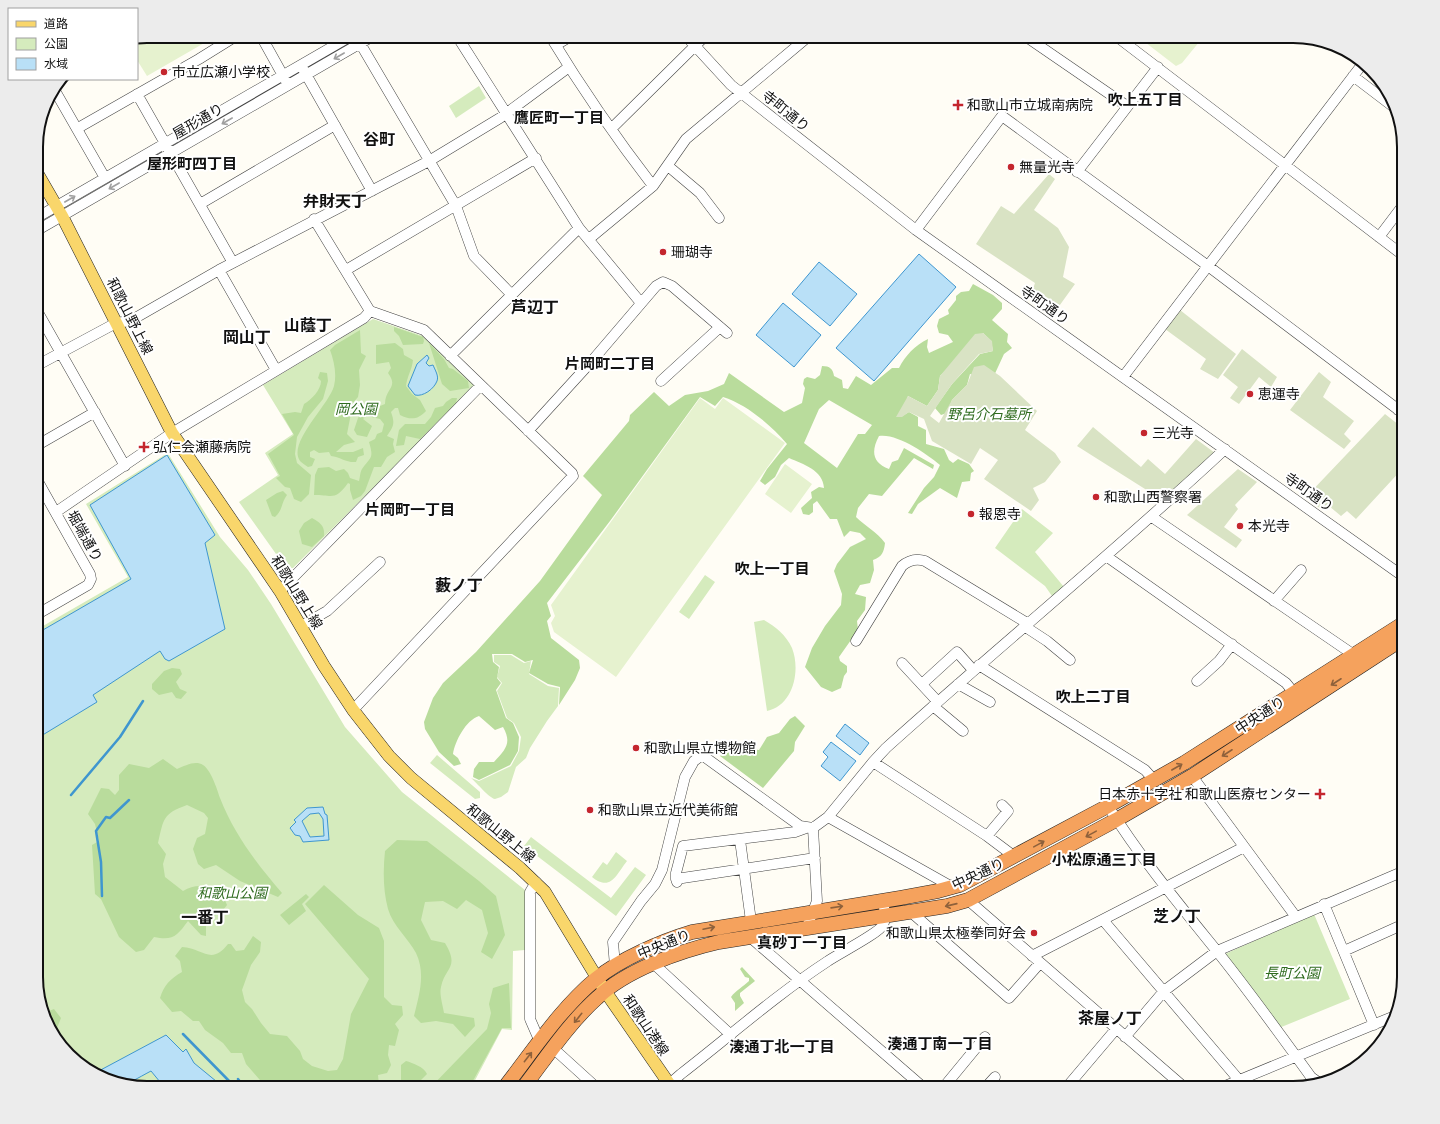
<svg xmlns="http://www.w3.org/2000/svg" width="1440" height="1124" viewBox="0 0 1440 1124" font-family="Literata,'Noto Sans JP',serif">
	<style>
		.green { fill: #d5ebbd }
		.forest { fill: #b9dc9c; fill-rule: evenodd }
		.cemetery { fill: #d9e3c4 }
		.pitch { fill: #e6f2cf }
		.water { fill: #b9e0f7; stroke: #3f96cf; fill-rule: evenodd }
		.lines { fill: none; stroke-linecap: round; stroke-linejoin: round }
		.stream { stroke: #3f96cf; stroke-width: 2.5 }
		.minor-casing { stroke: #444; stroke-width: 11 }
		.major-casing { stroke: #222; stroke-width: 13 }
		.highway-casing { stroke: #222; stroke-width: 15 }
		.minor { stroke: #fff; stroke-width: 10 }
		.major { stroke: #f9d66b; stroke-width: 12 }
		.highway { stroke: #f5a25d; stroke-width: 14 }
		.oneway { stroke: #a0a0a0 }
		.oneway2 { stroke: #8e613b }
		.poi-dot { fill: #c4262e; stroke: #fff; stroke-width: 1.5 }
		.labels { text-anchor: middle; stroke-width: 4; stroke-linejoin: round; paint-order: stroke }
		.poi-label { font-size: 14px; fill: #111; stroke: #fff; text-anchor: start }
		.street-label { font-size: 14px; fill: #111; stroke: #fff }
		.park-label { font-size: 14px; font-style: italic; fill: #2f6b1f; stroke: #fff }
		.neighbourhood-label { font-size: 15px; font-weight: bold; fill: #111; stroke: #fff }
		.quarter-label { font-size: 16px; font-weight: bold; fill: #111; stroke: #fff }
		.rim { fill: none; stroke: #111; stroke-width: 2 }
	</style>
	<rect width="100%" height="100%" fill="#fffdf5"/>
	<!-- green -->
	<path class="green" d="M479 86 486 98 456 118 449 106Z
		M373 319 426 337 475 386 293 568H286L239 502 278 475 265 453 293 434 263 385Z
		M166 454 169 455 220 537 248 570 271 604 345 727 402 792 525 890V950L513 951 512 1030 502 1029 471 1088H147L111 1082 74 1061 47 1026 36 984V630L128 577 86 504Z
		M1022 509 1053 533 1035 552 1064 587 1052 596 1045 586 995 548Z
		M705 575 715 582 689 619 679 612Z
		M764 620C776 627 786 635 792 648 801 671 793 706 767 711L754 622Z
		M494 655H511L524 663 531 661 529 674 548 686 559 688 558 706 547 721 530 748 526 758 516 767 508 792 501 797 495 799C489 798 477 783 471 778L479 781 511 766 519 751 521 737 514 723 507 718 497 691 502 683 497 677 500 666 494 662Z
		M437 755 480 792V798L475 799 430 763Z
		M531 837 611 898 635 867 646 875 616 916 524 846Z
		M616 852 627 861C616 875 611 892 592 877L603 862 607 865Z
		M1314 914 1350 999 1279 1028 1225 954Z"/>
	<!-- forest -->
	<path class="forest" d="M973 284 993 295 1002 303V309L992 320 1008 334 1007 342 1012 348 1004 354 992 380 970 374 967 385 952 400 947 413 941 415 935 408 952 384 980 354 993 351 991 341 983 333 940 376 938 390 927 406 908 396 902 416 909 412 918 417V426L926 430V444L944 449 949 460 953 463 958 459 969 464 974 471 971 473 970 481 962 482 957 498 940 488 918 504 912 514 908 513 924 488 934 477 940 465C927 454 897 433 879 436 871 451 872 463 889 469L892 462 898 460 904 448 934 465 933 469 914 458 882 496 869 494 858 508 856 517C865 526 877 532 885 543 884 552 882 557 873 560L874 570 870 583 860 585 855 594 866 597 865 610 857 621 858 630 839 657 840 661 847 666V672L844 676 841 688 832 692 821 687 805 667 812 648 825 626 841 605 842 594 834 571 837 564 850 547 866 539 860 533 850 531 844 537 837 519H830L817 501 813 504V512L809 515 803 514 801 508 812 498 811 492 819 487 824 488C823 470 803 464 789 458L781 465 775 477 765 485 760 481 767 469 787 444C771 425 746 404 723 397L715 406 700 397 610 521 547 603 551 616 547 621 551 638 579 660 580 668 575 680 559 705 560 687 548 684 529 673 533 660 525 662 512 654H492L493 662 499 667 497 678 501 683 496 690 506 718 513 723 519 737 518 751 510 765 479 780 473 777 474 769 479 762H494C506 749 512 743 503 727L495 730 479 716C466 720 455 741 453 754L458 758 461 764 454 766 439 752 425 729 424 722 433 698 443 683 476 652 540 581 602 495 583 476 629 421 630 415 654 392 669 406 685 395 708 391 724 384 729 373 784 412 802 403 805 388 803 384 804 379 807 377 815 379 820 375 822 366C830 366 833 369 834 376L842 380 843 388 848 389 856 376 871 385 892 368H899C905 356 915 345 928 339L927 347 929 353 953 342 948 335 939 333 937 326 939 319 949 314 948 310 956 300V296L961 292 969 291ZM829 400 872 425 865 434H858L837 468 804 443 819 409Z
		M394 327 423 337 424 341 423 344 403 345 399 336 394 331Z
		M360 330 361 353 366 356 359 370 360 385 358 397 353 403 347 434 355 442 344 445 336 452H353L363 448 364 455 358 457 356 462C347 463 340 457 331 456L329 452 319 453 314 450 310 452V457L315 459 312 466 308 467C305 465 302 463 300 461 287 443 329 405 334 386 337 374 334 361 330 350L335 345Z
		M395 343 403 349 404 355 413 360C412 370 407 376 406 386L412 394 420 400 426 411C418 420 410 420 400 415L398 408H395L391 412C395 423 394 426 387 436L394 439 393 444 395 452 387 457 381 467H374L365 491 361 496 353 500 350 490V484L348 483C335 501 333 495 314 495L315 475 318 468 329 467 336 471 344 469 348 473 350 478 359 481C360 478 360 472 362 469 371 456 374 459 369 442L375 439 377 434 382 432 384 424 380 419 367 416 363 419 372 426 367 437 357 435 354 430 358 418 365 408 370 411 379 410 380 406 385 404C385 388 399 388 388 373L391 368 389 362 376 364V345Z
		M429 343 444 359 449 368 453 369 468 381 469 388 450 391 442 384Z
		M320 372 327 373 328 381 323 399 308 417 297 437 295 454 297 463 311 475 309 494 301 502 294 499 290 488 285 487 276 478 280 476 268 454 294 435 282 414 295 412 301 413 304 404C311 400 321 390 321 381L318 378Z
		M452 398H457L456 403 420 439 406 436 404 445 396 446 399 430 405 424H425L431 417 435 408 443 406 446 402Z
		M283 491 287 495C281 503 283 510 275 517L272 516 266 500 277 493Z
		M312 518C320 523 325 525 324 536L312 547 302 544 299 531 304 523Z
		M172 668 180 669 182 674 176 682 180 689 187 692 181 699 176 698 172 692 159 695 152 689V684L164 671Z
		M795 716 805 726 795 742 794 751 763 788 720 756 725 751H731L735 746 759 750 767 737 779 733 790 719Z
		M163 759 177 769C185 766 195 760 203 765 211 770 217 789 220 798 234 834 257 864 282 893L278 897 240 881 216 865 204 869 198 864 193 849 197 838 205 834 208 818 204 813 187 805C162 814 164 819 158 843L166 854 163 864 165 877 183 891C196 883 207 886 221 891L227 905 220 914 206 918V936L201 935 188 921C177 936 173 941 154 937L144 950 136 952 119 937 101 899 95 894 92 845 99 841 95 824 88 814 101 788 109 789 115 795 119 790V775L129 764 149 768Z
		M397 840 427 841 479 881 496 896 505 935 492 959 481 952 488 933 482 910 466 900 457 909 443 901 425 902 421 920 431 940 445 943C460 968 445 967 441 987 439 994 443 1006 444 1013L474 1018 475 1026 465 1037 453 1024 436 1021 421 1023 414 1016C419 995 426 974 416 953 408 938 393 926 388 909 383 890 383 870 385 851Z
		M324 885 358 915 379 928 384 941V997L392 1005 402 1006 403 1015 395 1024 399 1030 395 1046 389 1045 388 1055 391 1065 387 1073 378 1075 379 1085 378 1088H267L246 1064 242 1053H231L223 1043 205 1030 199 1021H193L181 1011 172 1012 160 998C164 985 170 979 182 972L180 961 175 956 182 947C203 948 211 966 228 944H231L236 951 244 950 253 936 261 942 260 952 251 965 242 990 245 1002 252 1009 261 1023 270 1034 287 1036 300 1051 303 1059 312 1066 328 1071 337 1070 343 1059 351 1014 369 979 305 904Z
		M306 894 309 897 302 904 306 911 289 925 280 915Z
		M742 967 755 981 740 993V996L744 1003 735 1011V1003L731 997C736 990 743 987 749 981V978L745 977 740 969Z
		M509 983 511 1028H502L469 1088H430L487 1029 491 1013 489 1004 493 988Z
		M54 1009 61 1018 57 1028 51 1031 47 1026 44 1013Z
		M406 1061C413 1063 424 1067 427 1074L416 1085 413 1083 411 1088H403L401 1086V1065Z"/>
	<!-- cemetery -->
	<path class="cemetery" d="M1049 174 1055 179 1034 210 1058 228 1069 247 1063 277 1075 284 1057 309 1033 289 1035 283 976 244 1001 206 1014 214Z
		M1180 310 1236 354 1218 379 1200 369 1206 359 1165 329Z
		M983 333 992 341 993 351 979 354 952 384 930 416 939 423 952 400 967 385 974 367 984 365 1000 376 1037 411 1025 430 1055 453 1061 462 1045 482 1033 488 1039 500 1031 511 984 479 998 460 980 448 971 464 932 441 924 419 909 412 902 417H896L908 396 927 406 938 390 940 376 975 334Z
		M1242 349 1277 377 1271 387 1259 377 1239 404 1230 398 1238 387 1223 375Z
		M1319 372 1331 382 1323 397 1354 421 1344 434 1351 441 1344 449 1290 410Z
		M1385 414 1404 429V467L1356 519 1347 511 1341 516 1329 506 1322 510 1306 497Z
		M1093 427 1141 467 1148 459 1165 474 1196 439 1215 453 1164 501 1077 446Z
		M1238 469 1257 482 1235 505 1238 509 1224 527 1242 540 1236 548 1187 515Z"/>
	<!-- pitch -->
	<path class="pitch" d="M147 36H203L206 42 147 76 137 60V38Z
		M1137 36H1204L1182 63 1176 66Z
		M700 398 715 409 723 398 785 443 616 677 554 632 551 623 555 616 551 605Z
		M785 464 812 484 791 513 765 494Z"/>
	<!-- water -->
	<path class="water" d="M919 254 956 287 874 381 836 348Z
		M819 262 857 294 830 326 792 294Z
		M783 303 821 335 794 367 756 335Z
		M427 355 429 358 426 363 429 366 433 365C435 370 439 376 437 381 434 389 423 397 415 395L408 386 417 364Z
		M167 455 215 535 205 543 225 629 169 661 165 659 160 651 93 695 97 702 36 739V634L131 579 90 505Z
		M845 724 869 743 860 755 836 736Z
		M831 742 856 761 840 781 821 766 828 757 823 752Z
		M323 807 325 814 327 815 329 840 303 842 300 836 295 835 290 828 296 822 294 820 307 808ZM319 813 323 819 324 836 310 837 302 821 310 814Z
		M166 1035 183 1052 186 1049 194 1063 222 1086 221 1088H165L151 1071C123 1086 124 1089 95 1073Z"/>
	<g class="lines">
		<!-- stream -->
		<path class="stream" d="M71 795 120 737 143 701
			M102 896 101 862 96 831 106 817 110 818 129 800
			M183 1034 233 1085
			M238 1079 245 1088"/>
		<defs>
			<path id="minor" d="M261 36 286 81
				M457 36 579 228 641 303
				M550 36C581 87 616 138 653 186
				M686 36 731 85 916 230 1404 577
				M1025 36 1127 106
				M1116 36 1404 256
				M357 38 456 206 474 256 512 295
				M556 45 571 36
				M303 69 372 191
				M1353 76 1395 108
				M54 89 105 178
				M137 94 233 263
				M78 128 199 59 236 36
				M612 128 705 36
				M668 166 700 193 719 218
				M1077 172 1158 67
				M200 204 335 125
				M36 218 351 36
				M314 219 370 311 424 330 572 473 573 476 353 710
				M916 230 1002 116 1208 266 1404 414
				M36 231 373 36
				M1379 237 1404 204
				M589 239 653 186 686 139 809 36
				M219 270 276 370
				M346 270 536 158
				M36 309 125 466
				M450 356 579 228
				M36 366 116 323 130 321 219 270 429 161 500 118 569 67
				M1123 377 1364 62
				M661 381 720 327
				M1398 410 1404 402
				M528 431 591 362 656 286 663 282 672 286 727 333
				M36 446 95 412
				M56 512 172 433 364 318 370 311
				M1152 517 1354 655 1356 659
				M1106 556 1286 683 1298 698
				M280 591 480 386
				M1274 601 1301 570
				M36 615 88 585 91 579 90 574 36 478
				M301 626 327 611 380 562
				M1024 626 1047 641 1070 660
				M856 641 902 566C909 560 916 558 925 561L1027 623
				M902 663 938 702
				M979 665 1145 770 1154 780
				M1197 681 1219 661 1232 644
				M922 684 957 652 973 670
				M958 684 990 702
				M933 706 963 731
				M873 762 987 836 1015 857
				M1192 776 1296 917
				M1108 806C1140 857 1178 903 1216 950 1249 991 1280 1034 1311 1077L1318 1082
				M828 817 954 888
				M987 836 1008 811 1002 805
				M740 840 751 921
				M676 879V873L683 846 795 832 806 828
				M536 882 530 892V1019L540 1042
				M677 882 676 879 815 858
				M968 900 1185 1088
				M1324 904 1374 1025
				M911 912 1009 998 1040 963
				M1103 920 1239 1080
				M807 927 817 901 813 828 828 817 873 762 886 748C998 647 1115 552 1225 449
				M750 937 924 1088
				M1344 951 1404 924
				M1032 956 1244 847
				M654 964 731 1035
				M615 966 613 942 641 901 655 884 662 870 685 777 694 761 702 755 800 826 813 828
				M1125 1037 1164 991 1217 951 1404 871
				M554 1049 597 1088
				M665 1088 681 1074C730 1036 776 995 828 961 838 954 879 933 883 925 887 918 884 908 883 901
				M943 1088 985 1037
				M985 1088 995 1077
				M1066 1088 1116 1029
				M1220 1088 1397 1015"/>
			<path id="major" d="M36 171 62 216 172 433 280 591 324 666 353 710 389 756 411 778 520 868 545 892 605 991 672 1088"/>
			<path id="highway" d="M504 1088C533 1051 560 1009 596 979 620 959 662 941 692 932L900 898 938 891 960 885 1108 806 1184 763 1404 623
				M523 1088C546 1058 568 1024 597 998 626 970 680 951 719 942L947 906 968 900 1116 820 1192 776 1404 638"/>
		</defs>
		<!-- minor casing -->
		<use href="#minor" class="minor-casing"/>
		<!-- major casing -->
		<use href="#major" class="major-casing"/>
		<!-- highway casing -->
		<use href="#highway" class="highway-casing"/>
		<!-- minor -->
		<use href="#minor" class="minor"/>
		<!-- major -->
		<use href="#major" class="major"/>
		<!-- highway -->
		<use href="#highway" class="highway"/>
	</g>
	<!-- one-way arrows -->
	<defs><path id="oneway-shaft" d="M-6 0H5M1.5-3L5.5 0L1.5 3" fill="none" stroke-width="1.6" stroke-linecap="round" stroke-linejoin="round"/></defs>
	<g class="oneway">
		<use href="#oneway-shaft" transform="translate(339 56) rotate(150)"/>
		<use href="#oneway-shaft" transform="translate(227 121) rotate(150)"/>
		<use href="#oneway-shaft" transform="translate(114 186) rotate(150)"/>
		<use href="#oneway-shaft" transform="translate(70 199) rotate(-30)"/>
	</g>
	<g class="oneway2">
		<use href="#oneway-shaft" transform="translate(1336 682) rotate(147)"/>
		<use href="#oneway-shaft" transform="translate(1227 753) rotate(147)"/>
		<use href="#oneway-shaft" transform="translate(1177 767) rotate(-30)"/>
		<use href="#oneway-shaft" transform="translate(1091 834) rotate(151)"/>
		<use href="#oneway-shaft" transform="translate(1039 844) rotate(-29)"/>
		<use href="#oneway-shaft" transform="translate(951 905) rotate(167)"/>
		<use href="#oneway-shaft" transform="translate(837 907) rotate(-8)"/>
		<use href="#oneway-shaft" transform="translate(709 928) rotate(-12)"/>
		<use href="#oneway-shaft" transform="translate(578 1018) rotate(129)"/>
		<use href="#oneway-shaft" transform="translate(528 1057) rotate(-52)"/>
	</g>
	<!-- markers -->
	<g class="poi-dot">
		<circle cx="164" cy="72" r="4"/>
		<path d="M956 99h4v4h4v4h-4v4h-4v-4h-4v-4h4z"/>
		<circle cx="1011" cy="167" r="4"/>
		<circle cx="663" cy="252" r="4"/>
		<circle cx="1250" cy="394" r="4"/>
		<circle cx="1144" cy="433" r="4"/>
		<path d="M142 441h4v4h4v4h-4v4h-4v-4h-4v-4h4z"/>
		<circle cx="1096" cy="497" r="4"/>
		<circle cx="971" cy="514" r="4"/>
		<circle cx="1240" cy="526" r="4"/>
		<circle cx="636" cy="748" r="4"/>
		<path d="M1318 788h4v4h4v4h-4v4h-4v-4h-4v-4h4z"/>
		<circle cx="590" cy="810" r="4"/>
		<circle cx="1034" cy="933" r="4"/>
	</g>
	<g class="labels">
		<!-- poi labels -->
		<g class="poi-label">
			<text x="172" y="77">市立広瀬小学校</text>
			<text x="967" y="110">和歌山市立城南病院</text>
			<text x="1019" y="172">無量光寺</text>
			<text x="671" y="257">珊瑚寺</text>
			<text x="1258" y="399">恵運寺</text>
			<text x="1152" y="438">三光寺</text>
			<text x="153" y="452">弘仁会瀬藤病院</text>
			<text x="1104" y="502">和歌山西警察署</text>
			<text x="979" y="519">報恩寺</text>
			<text x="1248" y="531">本光寺</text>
			<text x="644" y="753">和歌山県立博物館</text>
			<text x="1311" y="799" text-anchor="end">日本赤十字社 和歌山医療センター</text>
			<text x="598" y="815">和歌山県立近代美術館</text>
			<text x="1026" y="938" text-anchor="end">和歌山県太極拳同好会</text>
		</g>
		<!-- street labels -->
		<g class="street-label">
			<text transform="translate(786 111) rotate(39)" y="5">寺町通り</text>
			<text transform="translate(198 121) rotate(-30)" y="5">屋形通り</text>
			<text transform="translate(1045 305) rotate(35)" y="5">寺町通り</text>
			<text transform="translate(130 316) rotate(63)" y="5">和歌山野上線</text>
			<text transform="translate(1309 492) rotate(35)" y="5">寺町通り</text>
			<text transform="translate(85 536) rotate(61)" y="5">堀端通り</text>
			<text transform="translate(297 592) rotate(58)" y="5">和歌山野上線</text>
			<text transform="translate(1260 715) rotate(-33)" y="5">中央通り</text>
			<text transform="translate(501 833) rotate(39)" y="5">和歌山野上線</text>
			<text transform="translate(978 874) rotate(-25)" y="5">中央通り</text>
			<text transform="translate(664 944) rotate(-22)" y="5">中央通り</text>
			<text transform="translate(646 1025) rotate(56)" y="5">和歌山港線</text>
		</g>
		<!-- park labels -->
		<g class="park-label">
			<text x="356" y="414">岡公園</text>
			<text x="989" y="419">野呂介石墓所</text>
			<text x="232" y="898">和歌山公園</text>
			<text x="1292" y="978">長町公園</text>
		</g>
		<!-- neighbourhood labels -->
		<g class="neighbourhood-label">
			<text x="1145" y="105">吹上五丁目</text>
			<text x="559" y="123">鷹匠町一丁目</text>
			<text x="192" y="169">屋形町四丁目</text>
			<text x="610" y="369">片岡町二丁目</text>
			<text x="410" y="515">片岡町一丁目</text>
			<text x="772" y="574">吹上一丁目</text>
			<text x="1093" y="702">吹上二丁目</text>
			<text x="1104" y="865">小松原通三丁目</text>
			<text x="802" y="948">真砂丁一丁目</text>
			<text x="940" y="1049">湊通丁南一丁目</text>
			<text x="782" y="1052">湊通丁北一丁目</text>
		</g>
		<!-- quarter labels -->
		<g class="quarter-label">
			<text x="379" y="145">谷町</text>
			<text x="335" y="207">弁財天丁</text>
			<text x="535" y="313">芦辺丁</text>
			<text x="308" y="331">山蔭丁</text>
			<text x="247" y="343">岡山丁</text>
			<text x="459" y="591">藪ノ丁</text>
			<text x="1177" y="922">芝ノ丁</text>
			<text x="205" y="923">一番丁</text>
			<text x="1110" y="1024">茶屋ノ丁</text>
		</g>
	</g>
	<!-- crop -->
	<path d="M0 0H1440V1124H0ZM147 43H1293A104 104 0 0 1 1397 147V977A104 104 0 0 1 1293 1081H147A104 104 0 0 1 43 977V147A104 104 0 0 1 147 43Z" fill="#ececec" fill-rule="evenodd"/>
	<path class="rim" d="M147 43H1293A104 104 0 0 1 1397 147V977A104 104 0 0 1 1293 1081H147A104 104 0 0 1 43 977V147A104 104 0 0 1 147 43Z"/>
	<!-- legend -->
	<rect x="8" y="8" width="130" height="72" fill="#ffffff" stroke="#a0a0a0"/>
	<rect x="16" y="21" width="20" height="6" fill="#f9d66b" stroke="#a0a0a0"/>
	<text x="44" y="28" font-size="12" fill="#111111">道路</text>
	<rect x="16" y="38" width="20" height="12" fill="#d5ebbd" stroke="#a0a0a0"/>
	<text x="44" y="48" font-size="12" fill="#111111">公園</text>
	<rect x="16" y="58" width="20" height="12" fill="#b9e0f7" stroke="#a0a0a0"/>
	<text x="44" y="68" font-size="12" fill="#111111">水域</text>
</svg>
